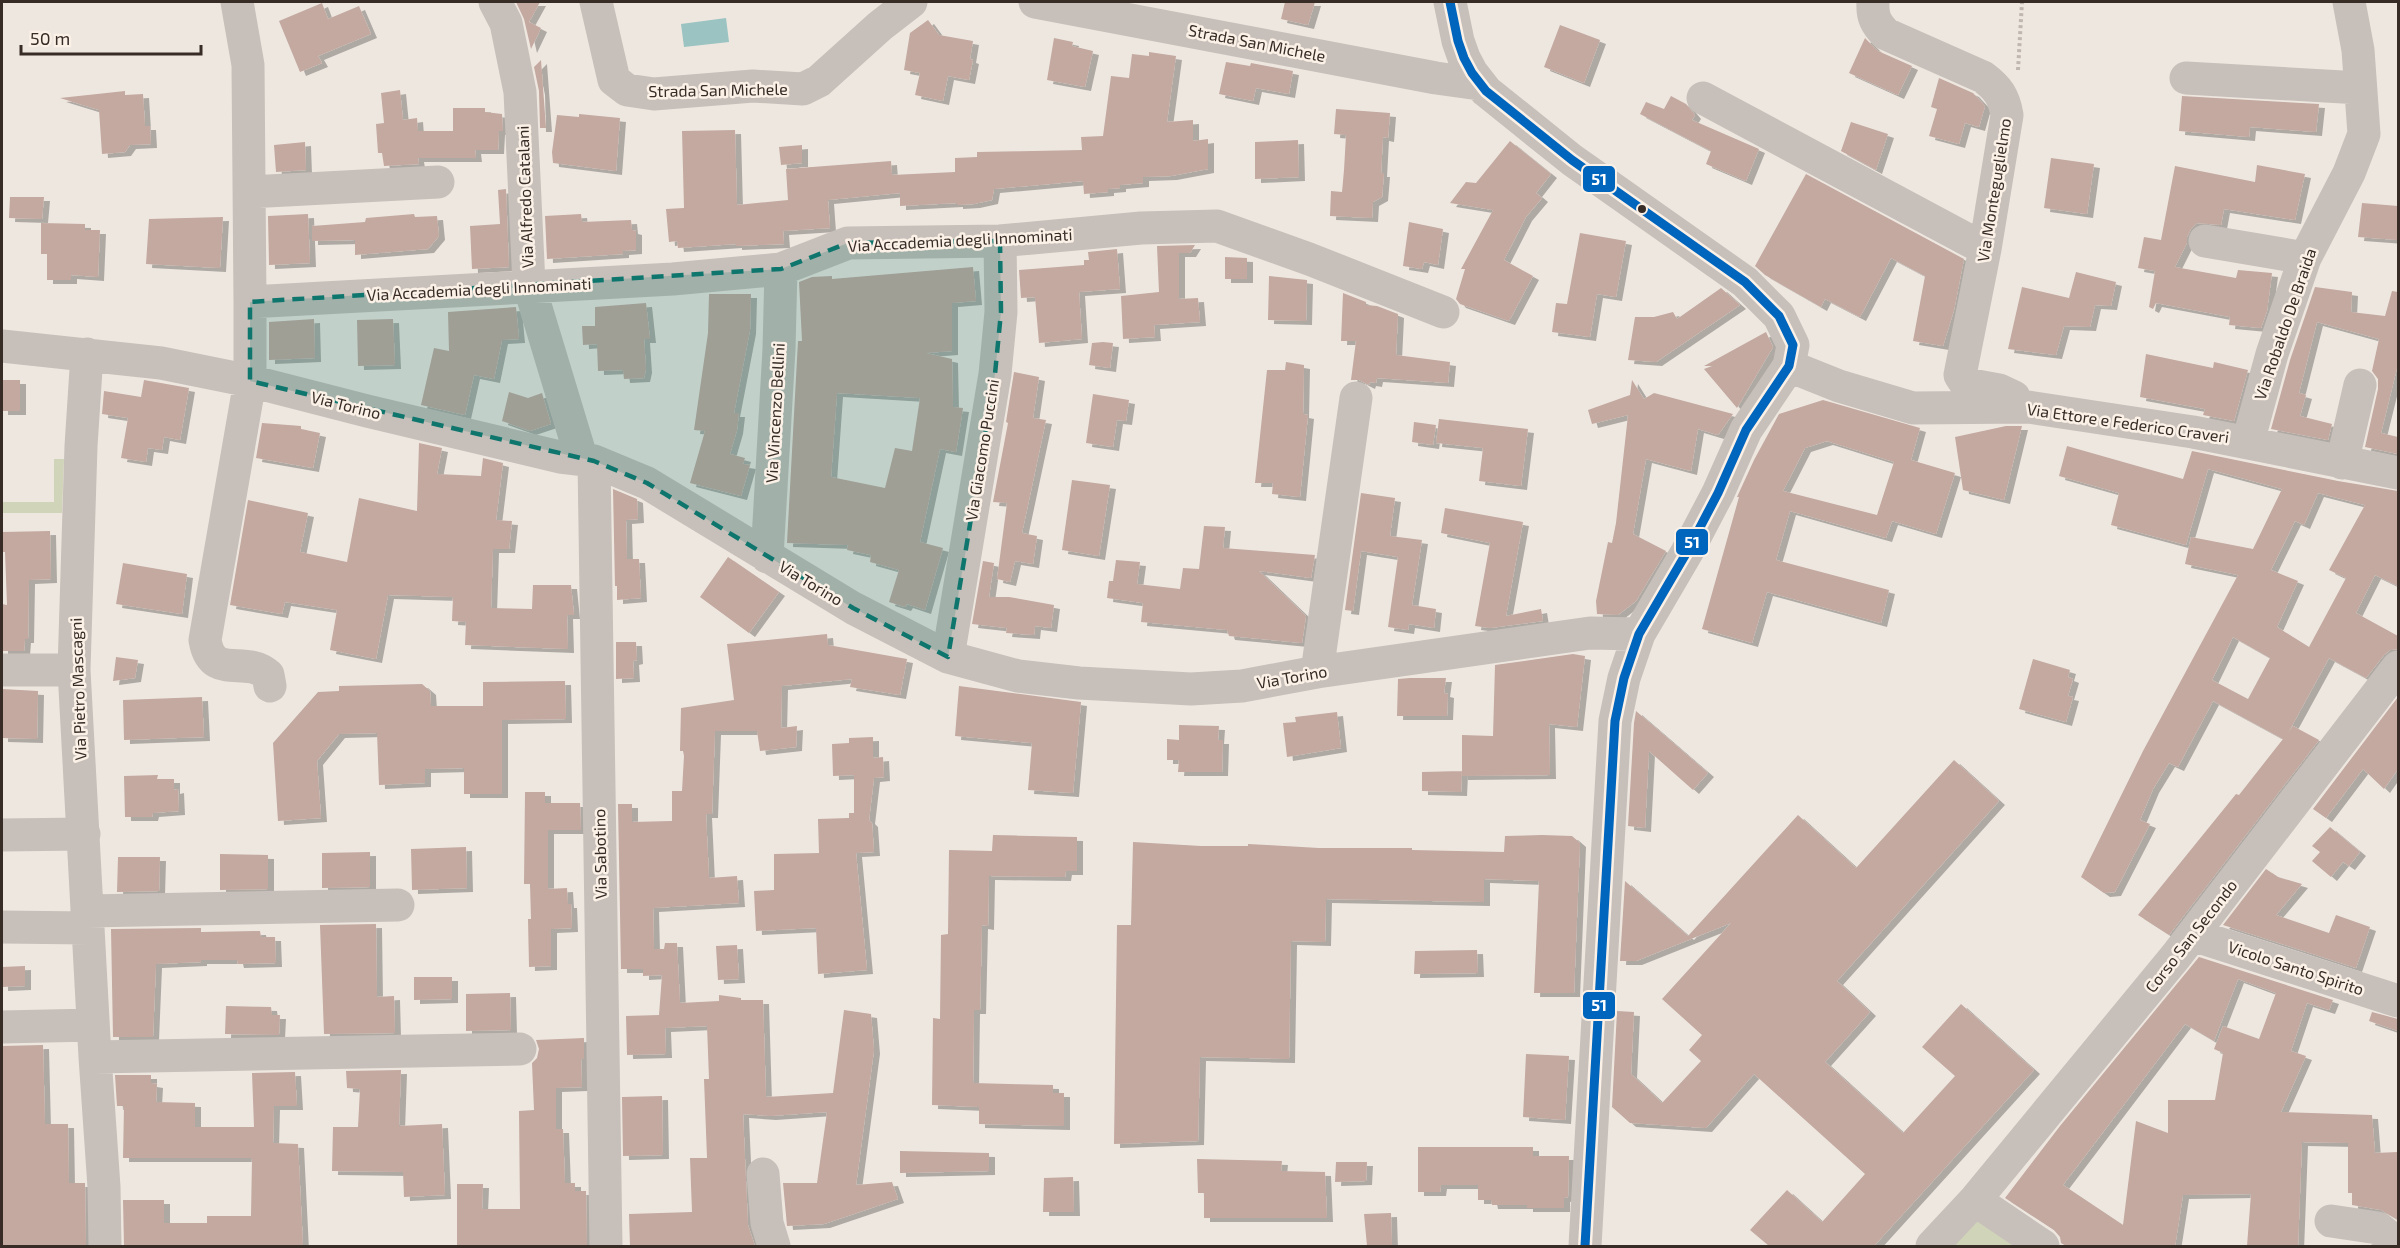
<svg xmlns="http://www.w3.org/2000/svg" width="2400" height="1248" viewBox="0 0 2400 1248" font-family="'Exo 2',sans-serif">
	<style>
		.green { fill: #d0d4b9 }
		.water { fill: #9ac3c1 }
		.building { fill: #c3a9a0; fill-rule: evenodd; filter: url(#shadow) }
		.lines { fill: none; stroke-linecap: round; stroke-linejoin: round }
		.path { stroke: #c0b7b1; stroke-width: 4; stroke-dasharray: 3 3; stroke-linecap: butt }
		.minor { stroke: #c7bfb9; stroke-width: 33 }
		.bus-1-casing { stroke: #fbf1e7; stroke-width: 14 }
		.bus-1 { stroke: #0065bd; stroke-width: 9 }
		.marked { fill: #0f766e; fill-opacity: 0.2; stroke: #0f766e; stroke-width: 4.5; stroke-dasharray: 12 8; stroke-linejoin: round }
		.bus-dot { fill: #382c27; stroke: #fbf1e7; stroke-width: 2 }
		.labels { text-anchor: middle; stroke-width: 5; stroke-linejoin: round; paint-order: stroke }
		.street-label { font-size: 16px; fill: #382c27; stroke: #fbf1e7 }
		.line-badge { stroke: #fbf1e7; stroke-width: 2 }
		.badge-label { font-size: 16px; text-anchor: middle; font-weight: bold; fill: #fff }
	</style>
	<defs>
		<filter id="shadow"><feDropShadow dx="6" dy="4" stdDeviation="0" flood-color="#0004"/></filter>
	</defs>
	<rect width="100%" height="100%" fill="#eee7e0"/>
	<!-- green -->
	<path class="green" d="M54 459H64L62 513H2V502H54Z
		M1979 1212 2028 1246H1953Z"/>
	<!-- water -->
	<path class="water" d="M726 18 729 42 684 47 681 24Z"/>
	<!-- building -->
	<path class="building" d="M516 2H540L529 22 541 28 531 49 524 19Z
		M1285 2H1315L1308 25 1281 19Z
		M322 3 328 19 359 6 371 34 318 56 322 63 300 72 279 21Z
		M928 20 939 35 973 41 970 59 973 60 969 80 948 76 943 101 915 95 920 73 904 70 910 33Z
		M1560 25 1600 40 1584 83 1544 67Z
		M1054 38 1073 42 1072 46 1093 51 1085 87 1047 80Z
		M1865 38 1878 51 1912 66 1898 95 1849 73Z
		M1149 52 1176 56 1167 122 1193 120V141L1208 139V169L1171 176 1143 177V183L1120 185V188L1108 189V192L1084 194 1083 181 994 189 992 200 974 204 957 205V203L900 206V193L828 200 830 228 783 231 784 244 736 246V244L678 248 677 241 669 242 666 209 684 208 682 131 735 130 737 205 788 200 786 169 891 161 892 175 955 172V158L977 157V152L1082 150 1081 137 1103 136 1111 76 1129 78 1132 54 1149 56Z
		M541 60 546 128H540L539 91 534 67Z
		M1226 62 1250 66 1251 63 1293 71 1289 94 1256 88 1253 101 1219 94Z
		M1939 78 1973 93 1985 106 1979 127 1965 123 1959 144 1929 136 1937 109 1931 107Z
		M400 90 403 120 417 118 418 131H453V108H485V112L502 114 503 131H499L498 150H475L476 158H418L419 164 384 166 382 153H378L376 124 384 123 381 93Z
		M125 91V95L143 94 145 126H150L151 144 130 145 125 152 102 154 99 110 60 98Z
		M1671 96 1686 104 1695 115 1692 120 1759 149 1746 181 1706 164 1711 151 1640 114 1646 102 1664 109Z
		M2182 96 2319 104 2316 132 2250 127 2249 137 2179 131Z
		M1336 109 1390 113 1388 138 1383 137 1381 173H1384L1382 197 1373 202 1372 218 1330 216 1331 191 1342 192 1344 170 1346 135 1334 134Z
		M579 114 620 118 616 171 553 163 552 152 557 115 579 117Z
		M1851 122 1888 134 1876 170 1841 151Z
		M1298 140 1299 177 1255 179V142Z
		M1510 141 1551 174 1536 193 1542 198 1526 217 1504 260 1533 276 1509 321 1460 304 1456 299 1465 269H1461L1493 210 1450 203 1466 182 1476 183Z
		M305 142 306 170 276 172 274 145Z
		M802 145V163L781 165 779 147Z
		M2051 158 2094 164 2087 214 2044 208Z
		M2257 165 2305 174 2295 220 2224 209 2221 225 2197 223 2191 229 2187 237V243L2175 267 2236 278 2238 270 2272 273 2267 311 2261 328 2229 325 2230 317 2156 303 2153 309 2149 307 2155 271 2138 268 2144 237 2161 240 2175 166 2255 182Z
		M1806 174 1964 259 1954 310 1943 346 1913 341 1925 276 1891 258 1860 317 1825 299 1821 307 1765 275 1755 266Z
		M506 189 509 267 472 269 470 226 500 224 498 190Z
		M10 197H44L42 219 9 218Z
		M2362 203 2398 206V240L2358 237Z
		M308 214 310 263 269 265 268 216Z
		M414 214 415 217 437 216 439 236 428 249 355 255V240L312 241V226L365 222 366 218Z
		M581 214 582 222 631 220 632 230 636 231V250L623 251V254L547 259 545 216Z
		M223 217 220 268 146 264 149 219Z
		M1409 222 1443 229 1438 265 1424 262 1422 269 1403 266Z
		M41 223 85 224V230H100L98 277 71 275V280H47V254H41Z
		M1580 233 1626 241 1616 297 1597 294 1590 337 1552 332 1556 303 1567 304Z
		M1195 245 1190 253H1179V299L1198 298 1200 322 1154 325 1155 337 1123 339 1121 296 1159 292 1157 246Z
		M1117 249 1120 289 1079 292 1082 339 1039 343 1035 297 1021 298 1019 270 1084 265V260H1089L1088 252Z
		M1225 257 1247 258V279H1225Z
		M973 267 976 301 952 303V351L926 353 952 359 953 407 963 408 956 452 940 449 920 542 943 548 925 610 907 604 905 607 889 602 899 570 870 562 871 555 847 550 848 545 787 543 798 341H802L799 282 812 277 832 276V279ZM837 393 920 398 912 451 895 448 885 488 831 477Z
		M2076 272 2116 282 2111 306 2095 305 2090 327 2064 326 2056 355 2008 349 2022 287 2069 298Z
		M1269 276 1307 280 1306 321 1268 320Z
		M2315 287 2352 292 2351 312 2385 316 2392 291 2398 292V364L2381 433 2398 437V454L2365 447 2378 389V379L2372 371 2379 339 2317 322 2299 393 2306 395 2300 416 2332 424 2328 440 2271 429 2290 360Z
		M1721 288 1740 305 1656 362 1628 360 1635 317H1654L1673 312 1677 319Z
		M1343 293 1366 302V305L1377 306 1398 314 1396 355 1450 362 1448 383 1377 378 1376 383 1370 382 1369 385 1359 380H1351L1356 341H1341Z
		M709 294H751L750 330 734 413H739L737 430 730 454 745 458 743 464 750 465 741 496 690 483 705 431 694 430 708 333Z
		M646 303 650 339H644L646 369 644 378 624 379 623 370 598 371 597 344 583 345 582 326H595V307Z
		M516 307 519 339 502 340 494 379 474 375 465 415 421 405 434 348 449 351 448 312Z
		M314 319 315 358 269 360V322Z
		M393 319 395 365 358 366 357 320Z
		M1766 332 1773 347 1737 408 1704 369 1712 366H1704Z
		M1103 342 1113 343 1110 368 1089 365 1092 343Z
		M2146 354 2213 368 2214 362 2248 370 2234 421 2203 415 2205 409 2140 397Z
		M1286 362 1304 365 1303 414 1308 415 1300 497 1272 494 1273 483H1255L1267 370H1285Z
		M1014 372 1039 377 1033 418 1046 420 1022 533 1037 536 1033 564 1015 561 1010 582 997 579 1007 503 993 502 1008 423 1006 422Z
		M2 380H20V411H2Z
		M144 380 189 388 180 440 164 437 162 450 148 448 146 462 121 458 128 418 102 414 104 391 141 397Z
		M1632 380 1644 399 1654 393 1733 414 1718 435 1698 429 1691 471 1646 459 1633 534 1666 551 1636 601 1618 615 1597 614 1596 601 1608 542 1612 543 1616 523 1628 415 1592 424 1588 410 1630 395Z
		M509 392 528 398 542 393 551 424 530 431 502 421Z
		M1093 394 1129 400 1126 421 1117 420 1113 447 1086 443Z
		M1823 400 1920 428 1911 460 1955 473 1936 534 1892 521 1886 538 1790 511 1776 560 1889 590 1881 623 1767 592 1752 643 1702 629 1739 497H1737L1754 460 1779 414ZM1827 441 1894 462 1877 515 1783 491 1805 448Z
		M1439 419 1528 429 1521 486 1479 481 1483 448 1436 443Z
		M1414 422 1436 425 1433 445 1412 442Z
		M262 423 301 426V429L320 433 313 468 256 458Z
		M2006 426H2022L2004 500 1963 490 1955 437Z
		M419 443 442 448 437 474 481 476 483 458 503 463 496 520 512 521 509 549H493L491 608 532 609 533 585H571L574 615H567L568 649 465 645 466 622 452 621 453 597 388 595 376 659 330 650 337 610 285 602 282 614 230 605 248 500 308 513 300 552 347 562 359 498 417 511Z
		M2067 446 2183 479 2192 451 2338 481 2398 491V586L2375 575 2356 613 2398 636V649L2390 650 2384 655 2366 678 2329 658 2288 733 2293 726 2319 740 2169 935 2138 915 2236 794 2239 795 2283 739 2213 701 2178 767 2169 763 2153 789 2140 820 2150 824 2115 892 2104 893 2081 877 2143 751 2238 575 2185 564 2191 537 2253 549 2282 489 2208 469 2186 545 2111 525 2119 493 2059 476ZM2318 493 2365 505 2329 570 2346 578 2309 647 2277 627 2298 581 2271 570 2295 521 2304 525ZM2233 637 2270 658 2248 699 2212 680Z
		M1072 480 1110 485 1099 556 1062 550Z
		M613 489 637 499 638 519 626 520 627 559H639L641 598 617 600V586H615Z
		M1361 493 1395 498 1390 536 1422 540 1412 605 1436 609 1434 628 1409 624 1408 630 1388 627 1398 557 1361 551 1353 611 1345 610Z
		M1445 508 1523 522 1506 616 1541 609 1543 621 1490 628 1475 626 1490 543 1441 533Z
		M1204 526 1225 527 1223 548 1315 555 1311 578 1259 571 1306 616 1302 643 1229 636 1227 630 1141 622 1143 603 1107 598 1109 581H1113L1116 560 1140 562 1137 584 1180 589 1183 568 1199 569Z
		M50 531 51 579 29 580 28 639H25L24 651H2V604L7 605 5 552H2V532Z
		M728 557 779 592 749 633 700 597Z
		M983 561 994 563 989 597H1009L1054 605 1051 628 1035 626 1034 635 1006 633 1007 628 972 624Z
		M123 563 187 574 182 614 116 604Z
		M827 634 828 645 907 659 900 695 850 687 852 679 782 686 781 728 797 726 796 747 760 751 757 731H715L712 814H706L709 878 737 876 739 903 653 908 654 949H664L665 943H677L680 1003 719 1001V995L741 998V1000H763L766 1097 833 1093 844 1010 871 1014 874 1050 856 1185 892 1182 898 1199 824 1224 787 1226 783 1183H817L827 1112 770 1116 743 1114 748 1225 755 1246H630L629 1214 692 1212 690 1158H707L704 1079H709L707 1026 665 1028 666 1054 627 1055 626 1016 659 1015 662 975 643 976V969H621L618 804H632V822L672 821V791H682L684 756 683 751H680L681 708 734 700 727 644Z
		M616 642H636L637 660 633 661 634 678 616 679Z
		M1573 654 1585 656 1577 727 1549 724 1550 775 1462 776V735L1493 736 1495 665Z
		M116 657 138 660 135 678 113 681Z
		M2033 659 2070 670 2068 677 2073 679 2068 696 2073 697 2066 722 2019 709Z
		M1410 678H1446L1444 693 1448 694 1447 716H1397L1398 679Z
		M565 681 566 719 502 720V794H464V768L425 769V783L379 785 377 733 339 734 317 761 321 818 278 821 273 743 318 692 339 691V686L422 684 430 691 431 706H483V682Z
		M959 686 1081 702 1073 793 1028 790 1032 743 955 736Z
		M2 689 38 691 37 739 2 738Z
		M202 697 204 737 124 740 123 700Z
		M2398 697V769L2384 789 2363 769 2326 818 2313 809Z
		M1636 711 1708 773 1693 790 1649 751 1645 828 1628 826 1634 723Z
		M1337 712 1341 748 1287 757 1283 723 1296 722 1295 717Z
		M1179 725 1219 726 1218 740H1223L1222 772H1178L1179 760H1167V739L1179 740Z
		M873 737V758L883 757 884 777 874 778 869 820 872 823 874 852 856 853 867 970 818 974 816 928 756 931 754 891 774 890V854L819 853 818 819 849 818V813H854V775L833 776 832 744 849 743V738Z
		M1954 760 1999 801 1837 981 1870 1012 1825 1062 1903 1133 1955 1076 1922 1047 1961 1004 2034 1070 1874 1246H1769L1750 1230 1787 1190 1822 1222 1865 1174 1754 1074 1706 1128 1630 1123 1612 1107 1617 1011 1634 1012 1631 1074 1662 1103 1701 1061 1689 1050 1702 1035 1662 999 1731 923 1636 961H1620L1625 881 1688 936 1798 815 1856 868Z
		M1462 771 1461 792 1422 791V772Z
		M158 775 157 779H174V790L178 789 179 811 153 813 152 817H125L124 776Z
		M525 792H545V803H580L581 830H548V889L567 888 568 904H571L572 928 551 929V966L529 967 528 919H531L530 884H524Z
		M2330 827 2360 852 2349 866 2343 862 2331 877 2312 861 2320 852 2312 846Z
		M993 835 1077 837V871H1066L1065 877 989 876 988 926 982 925 980 1010H974L973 1083 1053 1085V1093H1064V1126L979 1124V1107L932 1105 933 1018 940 1019 941 935 948 934 949 850 992 851Z
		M1542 835 1572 836 1580 843 1574 993H1534L1539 881 1484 879V902L1326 899 1325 942 1291 941 1289 1059 1200 1057 1198 1141 1114 1144 1117 925H1131L1133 842 1201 846H1248V844L1319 848H1412V850L1504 852 1505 836Z
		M466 847 467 888 412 890 411 849Z
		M370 852V887L322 888V853Z
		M220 854 268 855V889L220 890Z
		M118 857H160L159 891 117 892Z
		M2266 869 2278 877 2302 884 2276 915 2329 933 2336 915 2370 927 2356 968 2223 925Z
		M376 924 377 997 394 996 395 1033 324 1034 320 925Z
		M201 928V932L260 931 261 937H275L276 963 238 964 237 960H201V962L156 964 153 1037H113L111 929Z
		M737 945 739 979 718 980 716 946Z
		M1477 950 1478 973 1414 974 1415 951Z
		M2199 957 2333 1000 2329 1010 2307 1003 2291 1051 2306 1056 2281 1112 2372 1115 2375 1153 2398 1152V1220L2381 1210 2352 1205V1193H2348V1143L2302 1142 2298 1246H2247L2251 1194 2183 1195 2175 1246H2066L2061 1243 2060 1237 2054 1230 2005 1198 2060 1126ZM2238 979 2276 993 2259 1039 2223 1026 2214 1049 2223 1053 2215 1100H2168V1133L2136 1121 2123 1225 2063 1185 2185 1024 2214 1041Z
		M25 966V986L2 987V967Z
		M414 977H452V999L414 1000Z
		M510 993 511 1030 466 1031V994Z
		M226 1006 271 1007 272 1015H280L279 1035 225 1034Z
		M2372 1012 2398 1019V1031L2369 1021Z
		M584 1038V1059H581L582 1087 556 1088V1129H563L565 1183H575V1191H586L587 1245 583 1246H457V1184H483L482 1209H520L519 1111 534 1110 532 1063 537 1058 539 1049 536 1040Z
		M43 1045 45 1124H68L69 1183H85L86 1246H2V1046Z
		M1526 1054 1569 1056 1565 1120 1523 1117Z
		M401 1070 399 1126 442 1124 445 1195 404 1197 403 1172 332 1171 333 1127H358L360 1089 347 1088 346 1071Z
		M295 1072 297 1106H274L273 1143 298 1144 303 1246H124L123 1200H164V1223H207V1216H251L252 1158H123L124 1106H117L115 1075H151V1083L157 1084 156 1102 195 1103V1127H254L252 1073Z
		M662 1096 663 1155 623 1156 622 1097Z
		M1418 1147H1533V1156H1569L1568 1197 1564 1198V1208H1527V1205H1492L1491 1200H1478V1185H1441L1440 1192H1418Z
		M900 1151 989 1153V1171L900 1173Z
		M1197 1159 1282 1161 1281 1171 1325 1172 1327 1218H1204V1193H1198Z
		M1336 1162H1367L1366 1181 1335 1182Z
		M1073 1177 1074 1212H1043L1044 1178Z
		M1391 1213 1392 1246H1367L1364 1214Z"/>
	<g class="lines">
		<!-- path -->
		<path class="path" d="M2018 70 2022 2"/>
		<!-- minor -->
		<path class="minor" d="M237 2 248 65 250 302 673 279 781 269 848 243 1000 241 1141 228 1217 226 1309 259 1443 312
			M495 2 506 23 520 92 529 285 582 460
			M596 2 614 80 627 90 654 94 753 86 803 89 819 81 880 26 911 2
			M1035 2 1436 78 1479 84
			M1450 2 1458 41 1464 58 1472 73 1486 91 1572 160 1745 282 1779 316 1793 345 1789 366 1746 430 1718 493 1687 552 1639 634 1624 678 1615 721 1585 1246
			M1873 2C1872 17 1876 24 1886 34L1983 77C1998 88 2004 97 2007 115L1985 249 1960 375 1966 384 1999 390 2014 397
			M2186 78 2360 88
			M1703 98 1985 249
			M251 192 438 182
			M2205 241 2305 258
			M250 302V381L205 640C212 682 245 654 268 675L270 686
			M2 346 161 363 250 381 367 411 560 457 594 461 647 483 853 608 948 657 1018 676 1079 683 1191 689 1242 686 1317 672 1590 633 1639 634
			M87 354 81 446 74 670 95 1057 104 1187 105 1246
			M1789 366 1839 386 1913 408 2028 407 2193 432 2398 473
			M2248 442 2272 354 2305 258 2349 173 2364 134 2358 50 2349 2
			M594 461 606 1246
			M2342 463 2360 385
			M767 557 779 349 781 269
			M948 657 995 374 1001 312 1000 241
			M2 670H74
			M1317 672 1356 398
			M2 835 84 834
			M88 911 398 905
			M2 927 88 928
			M2193 935 2398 1001
			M2 1027 93 1025
			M95 1057 520 1049
			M763 1174 767 1223 774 1246
			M1975 1200 2043 1246
			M2331 1221 2378 1228 2388 1236V1246
			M1932 1246 1975 1200 2176 956 2398 667"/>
		<defs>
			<path id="bus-1" d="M1450 2 1458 41 1464 58 1472 73 1486 91 1572 160 1745 282 1779 316 1793 345 1789 366 1746 430 1718 493 1687 552 1639 634 1624 678 1615 721 1585 1246"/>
		</defs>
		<!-- bus-1 casing -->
		<use href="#bus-1" class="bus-1-casing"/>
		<!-- bus-1 -->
		<use href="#bus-1" class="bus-1"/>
	</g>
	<!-- marked area -->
	<path class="marked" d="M1000 241 1001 312 995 374 948 657 853 608 647 483 594 461 250 381V302L781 269 848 243Z"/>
	<!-- markers -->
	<circle class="bus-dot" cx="1642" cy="209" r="5"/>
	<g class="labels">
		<!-- street labels -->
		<g class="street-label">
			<text transform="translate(1257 43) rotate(11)" y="6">Strada San Michele</text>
			<text transform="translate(718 90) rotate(-1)" y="6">Strada San Michele</text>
			<text transform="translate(1994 190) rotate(-81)" y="6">Via Monteguglielmo</text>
			<text transform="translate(525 197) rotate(-92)" y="6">Via Alfredo Catalani</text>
			<text transform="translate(960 240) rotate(-3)" y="6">Via Accademia degli Innominati</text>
			<text transform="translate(479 289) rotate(-3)" y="6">Via Accademia degli Innominati</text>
			<text transform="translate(2285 324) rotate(-71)" y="6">Via Robaldo De Braida</text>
			<text transform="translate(346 405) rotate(14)" y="6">Via Torino</text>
			<text transform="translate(775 413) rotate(-87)" y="6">Via Vincenzo Bellini</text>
			<text transform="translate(2128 423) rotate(8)" y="6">Via Ettore e Federico Craveri</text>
			<text transform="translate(982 450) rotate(-81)" y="6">Via Giacomo Puccini</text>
			<text transform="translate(811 583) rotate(31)" y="6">Via Torino</text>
			<text transform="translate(1292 677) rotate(-10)" y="6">Via Torino</text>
			<text transform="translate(78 689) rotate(-92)" y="6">Via Pietro Mascagni</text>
			<text transform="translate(600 854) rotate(-91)" y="6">Via Sabotino</text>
			<text transform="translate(2191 936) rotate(-52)" y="6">Corso San Secondo</text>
			<text transform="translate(2296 968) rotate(18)" y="6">Vicolo Santo Spirito</text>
		</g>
	</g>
	<g class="line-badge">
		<rect x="1582" y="165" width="34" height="28" rx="6" fill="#0065bd"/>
		<rect x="1675" y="528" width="34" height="28" rx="6" fill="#0065bd"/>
		<rect x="1582" y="991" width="34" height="29" rx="6" fill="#0065bd"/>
	</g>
	<g class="badge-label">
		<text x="1599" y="185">51</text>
		<text x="1692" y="548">51</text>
		<text x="1599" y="1011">51</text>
	</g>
	<!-- border -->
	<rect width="2400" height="1248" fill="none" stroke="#382c27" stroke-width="6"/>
	<!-- scale -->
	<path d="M21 45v9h180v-9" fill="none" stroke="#382c27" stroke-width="3"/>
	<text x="30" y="45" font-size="18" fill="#382c27" stroke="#fbf1e7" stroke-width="4.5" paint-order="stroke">50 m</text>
</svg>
